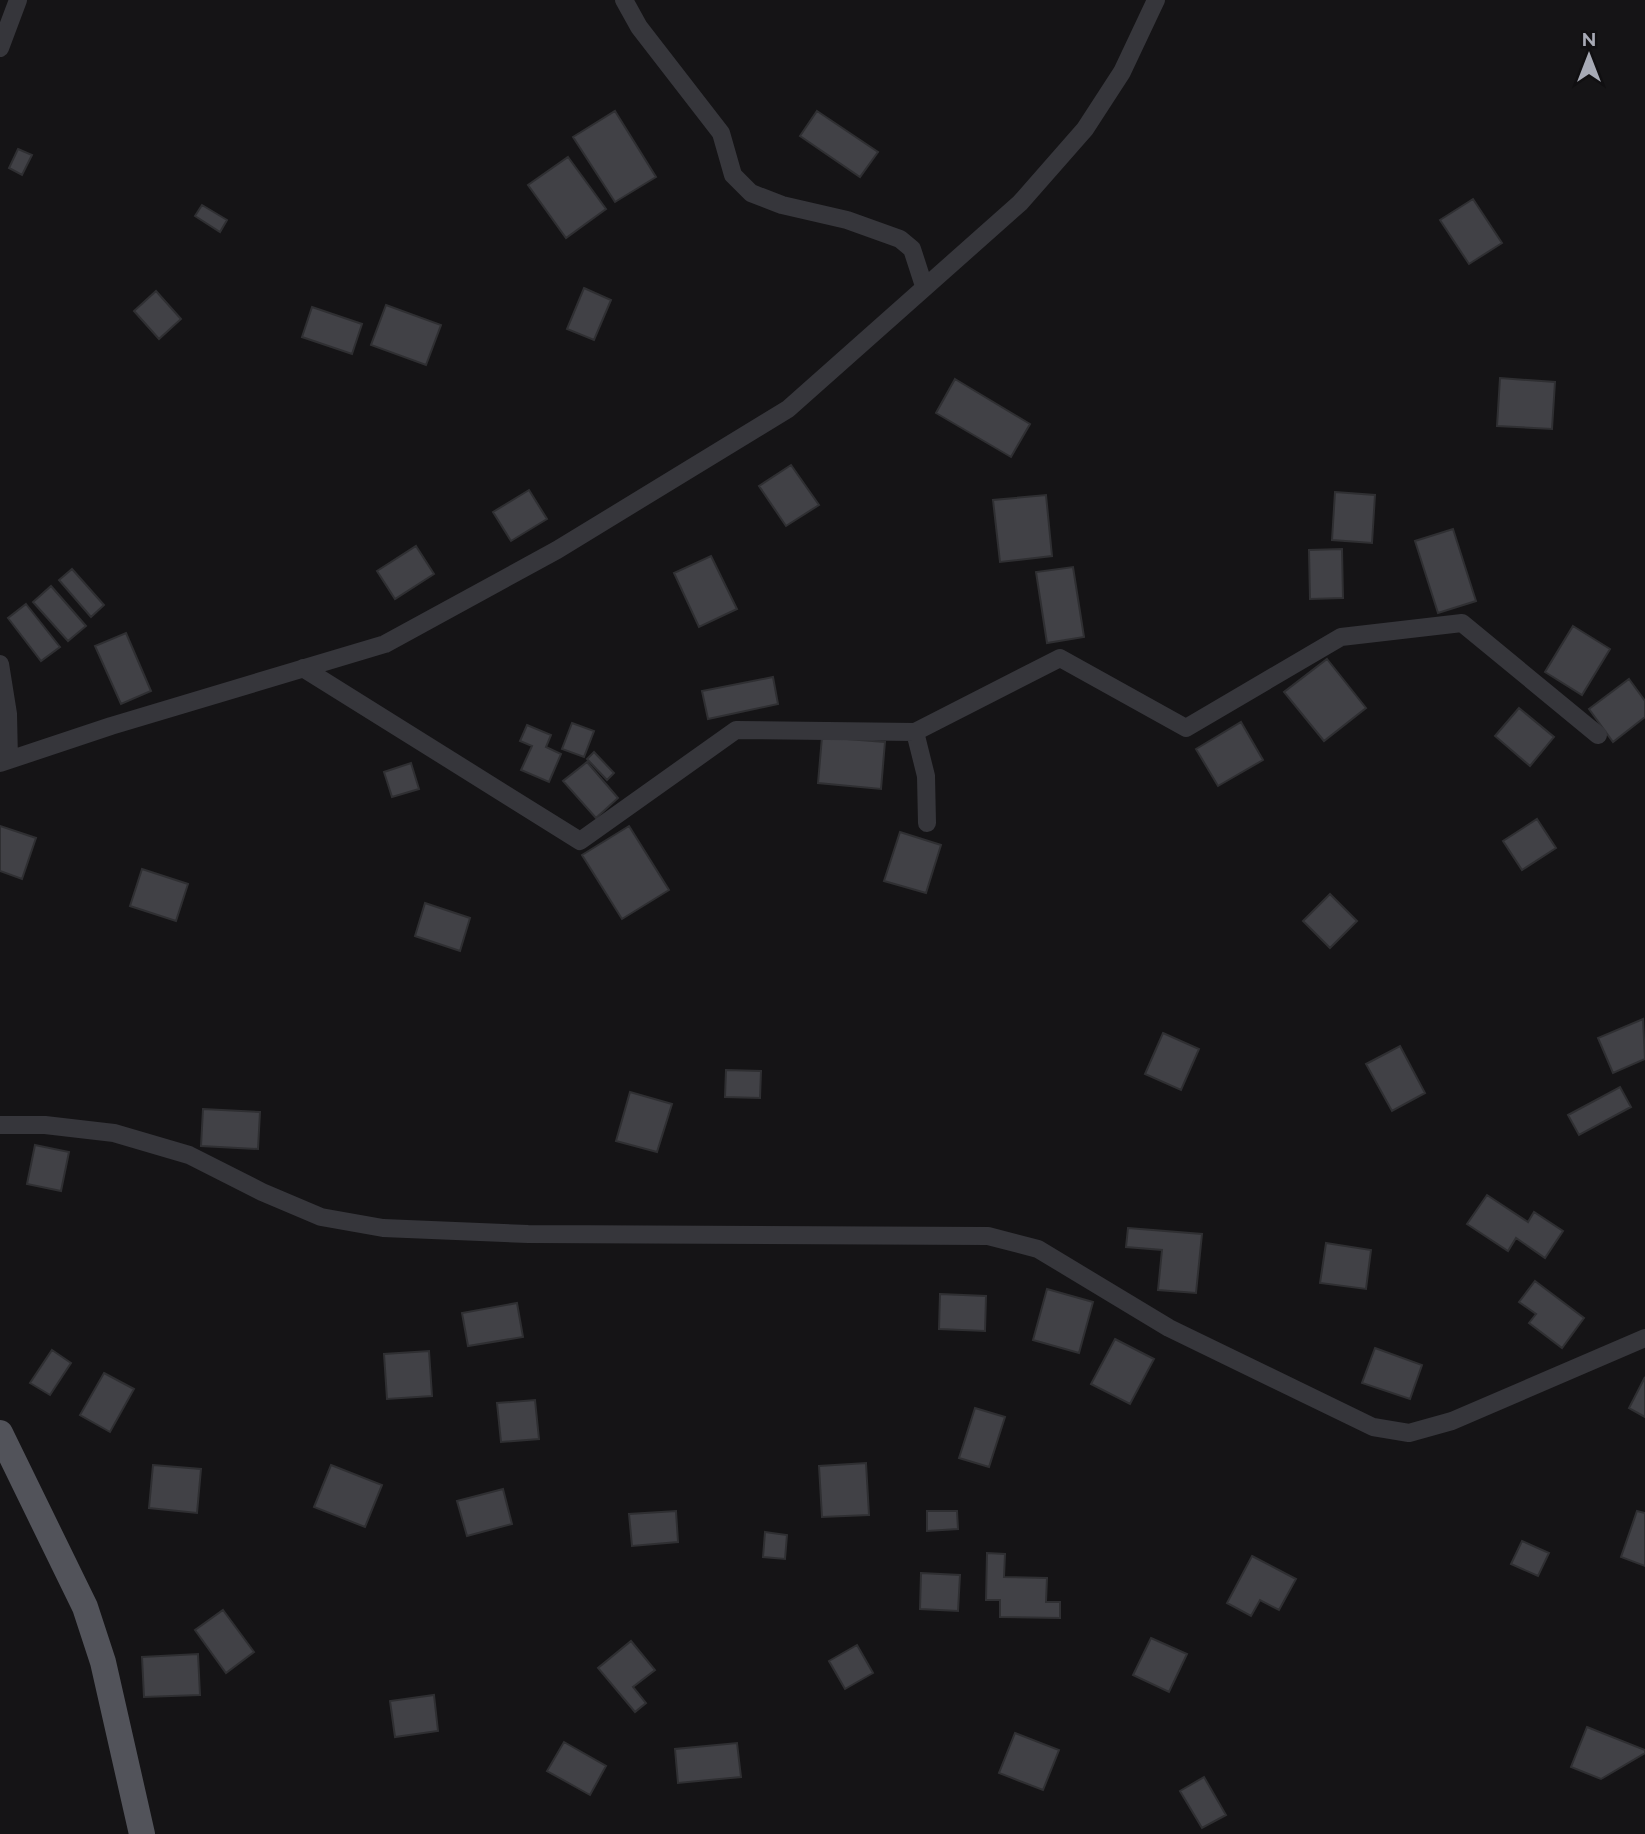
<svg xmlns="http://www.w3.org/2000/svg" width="1645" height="1834" viewBox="0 0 1645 1834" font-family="Raleway,sans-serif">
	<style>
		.building { fill: #414146; stroke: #2f2f32; stroke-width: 2 }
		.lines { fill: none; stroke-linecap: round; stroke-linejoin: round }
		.street { stroke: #36363b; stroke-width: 18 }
		.primary { stroke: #52535a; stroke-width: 26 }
	</style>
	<rect width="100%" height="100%" fill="#151416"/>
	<!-- building -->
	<path class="building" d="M615 111 656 177 615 202 573 137Z
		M817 111 878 152 860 177 800 136Z
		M18 149 32 155 22 175 9 168Z
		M568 157 606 209 566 238 528 185Z
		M1473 199 1502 243 1469 264 1440 220Z
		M202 205 227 220 220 232 195 216Z
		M584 288 611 300 594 340 567 329Z
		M156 291 181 319 159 339 134 311Z
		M386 305 441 325 426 365 371 345Z
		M312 307 362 324 352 354 302 337Z
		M1500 378 1555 382 1552 429 1497 426Z
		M955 379 1030 424 1011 457 936 413Z
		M791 465 819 505 786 526 759 486Z
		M529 490 547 519 511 541 493 512Z
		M1335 492 1375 495 1372 543 1332 540Z
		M1046 495 1052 556 1000 562 993 500Z
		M1453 529 1476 601 1438 613 1415 541Z
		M416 546 434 574 395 599 377 571Z
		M1342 549 1343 598 1310 599 1309 550Z
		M711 556 737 609 699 627 674 573Z
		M1073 567 1084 637 1047 643 1036 572Z
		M72 569 104 605 91 617 59 580Z
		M51 586 86 626 68 641 33 602Z
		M26 604 60 647 41 661 8 618Z
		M1573 626 1610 649 1582 695 1545 672Z
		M126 633 151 691 121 704 95 646Z
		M1327 659 1366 708 1324 741 1284 692Z
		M773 677 778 704 708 719 702 691Z
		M1629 679 1645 701V717L1613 742 1589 709Z
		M1519 708 1554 737 1530 766 1495 736Z
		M1241 722 1263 760 1218 786 1196 749Z
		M572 723 594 731 584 757 562 749Z
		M527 725 551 735 546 747 561 754 549 782 521 770 532 746 520 741Z
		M822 737 885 742 881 789 818 783Z
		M594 752 614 773 607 780 587 759Z
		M587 762 618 798 596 818 563 781Z
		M411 763 419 789 392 797 384 772Z
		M1537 819 1556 848 1522 870 1503 841Z
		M0 826 36 838 22 879 0 871Z
		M629 826 669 890 622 919 582 855Z
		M900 832 941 845 926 893 884 881Z
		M142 869 188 884 176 921 130 906Z
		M1330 894 1357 921 1330 948 1303 921Z
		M425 903 470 918 460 951 415 936Z
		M1643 1019 1645 1059 1613 1073 1598 1038Z
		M1163 1033 1199 1049 1181 1090 1145 1074Z
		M1400 1046 1425 1093 1392 1111 1366 1064Z
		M726 1070 761 1071 760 1098 725 1097Z
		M1620 1087 1631 1107 1579 1135 1568 1115Z
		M630 1092 672 1104 657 1152 616 1141Z
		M203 1109 260 1112 258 1149 201 1146Z
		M35 1145 69 1152 61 1191 27 1184Z
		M1487 1195 1528 1222 1534 1212 1563 1231 1545 1258 1516 1238 1508 1251 1467 1224Z
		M1128 1228 1202 1234 1196 1293 1158 1290 1162 1250 1126 1247Z
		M1326 1243 1371 1250 1366 1289 1320 1283Z
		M1535 1281 1584 1318 1562 1348 1529 1323 1536 1314 1519 1302Z
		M1047 1289 1093 1302 1079 1353 1033 1340Z
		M940 1294 986 1296 985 1331 939 1329Z
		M517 1303 523 1337 468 1346 462 1313Z
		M1115 1339 1154 1359 1130 1404 1091 1384Z
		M1375 1348 1422 1365 1410 1399 1362 1383Z
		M52 1350 71 1363 50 1395 30 1383Z
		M429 1351 432 1396 387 1399 384 1354Z
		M104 1373 134 1389 110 1432 80 1415Z
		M1645 1377V1417L1629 1408Z
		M535 1400 539 1439 501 1442 497 1403Z
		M975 1408 1005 1417 989 1467 959 1458Z
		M866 1463 869 1515 822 1517 819 1466Z
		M153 1465 201 1469 197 1513 149 1508Z
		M331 1465 382 1485 365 1527 314 1507Z
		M503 1489 512 1524 467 1536 457 1501Z
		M676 1511 678 1542 632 1546 629 1514Z
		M927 1511H957L958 1529 927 1531Z
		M1637 1511 1645 1513V1566L1621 1557Z
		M765 1532 787 1535 785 1559 763 1557Z
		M1522 1541 1549 1553 1538 1576 1511 1564Z
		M987 1553 1005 1554 1004 1577 1047 1578 1046 1602H1060V1618L1000 1617V1600H986Z
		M1252 1556 1296 1579 1279 1610 1260 1600 1251 1616 1227 1603Z
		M921 1573 960 1575 958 1611 920 1609Z
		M223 1610 254 1652 226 1673 195 1630Z
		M1151 1638 1187 1654 1169 1692 1133 1675Z
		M631 1641 655 1670 633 1687 646 1703 635 1712 598 1668Z
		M857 1645 873 1673 845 1689 829 1661Z
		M198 1654 200 1695 144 1697 142 1657Z
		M434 1695 438 1731 395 1737 390 1701Z
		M1587 1727 1645 1750V1753L1601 1779 1571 1767Z
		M1015 1733 1059 1750 1043 1790 999 1773Z
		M564 1742 606 1766 590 1795 547 1771Z
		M737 1743 741 1777 678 1783 675 1749Z
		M1204 1777 1226 1815 1202 1828 1180 1791Z"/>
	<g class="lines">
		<!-- street -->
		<path class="street" d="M624 0 639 27 721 133 733 175 751 193 782 205 847 220 900 239 912 249 924 286
			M0 48 18 0
			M0 664 8 714 9 760
			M303 668 580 841 736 730 915 732 1060 658 1186 728 1341 637 1462 623 1598 735
			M915 732 926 776 927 823
			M0 763 111 726 385 644 557 550 788 409 1020 203 1085 129 1122 72 1156 0
			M0 1125H45L114 1133 189 1155 262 1192 321 1217 383 1228 528 1234 988 1236 1038 1249 1169 1328 1373 1427 1409 1433 1452 1421 1645 1338"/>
		<!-- primary -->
		<path class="primary" d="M0 1433 85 1607 103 1662 142 1834"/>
	</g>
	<!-- north arrow -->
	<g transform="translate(1589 56)" stroke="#100f11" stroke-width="5" paint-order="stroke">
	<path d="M0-5L12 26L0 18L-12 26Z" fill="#a7aab5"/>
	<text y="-10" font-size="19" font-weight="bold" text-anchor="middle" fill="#a7aab5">N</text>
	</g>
</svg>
